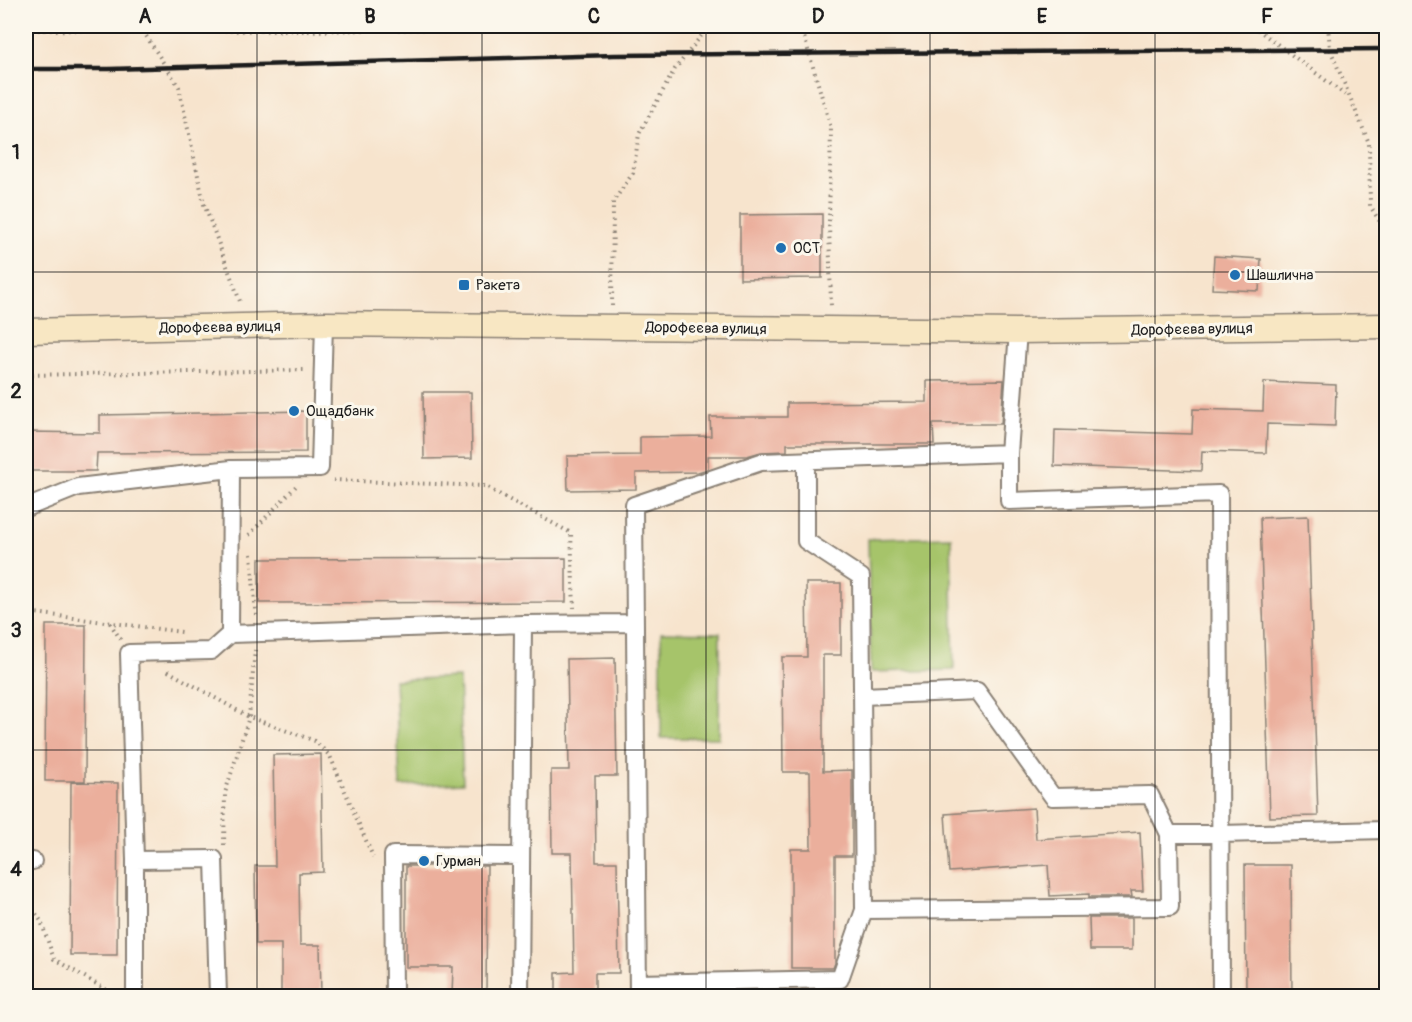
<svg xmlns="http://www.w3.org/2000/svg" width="1412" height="1022" viewBox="0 0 1412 1022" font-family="Pangolin,sans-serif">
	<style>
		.green { fill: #a6c46b; stroke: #617044; stroke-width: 1.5 }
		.building { fill: #ebaf9c }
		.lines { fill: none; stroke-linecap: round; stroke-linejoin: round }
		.street-casing { stroke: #8a8074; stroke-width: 20 }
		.secondary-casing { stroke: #8a8074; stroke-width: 27 }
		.path { stroke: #8a8074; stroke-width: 4; stroke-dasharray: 1.5 4.5; stroke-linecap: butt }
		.street { stroke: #fff; stroke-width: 16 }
		.secondary { stroke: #f8e7c3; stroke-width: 24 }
		.rail { stroke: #1c1c1c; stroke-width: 4.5 }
		.grid { fill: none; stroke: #1c1c1c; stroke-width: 1.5; stroke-opacity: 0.55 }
		.poi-dot { fill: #1f6fb2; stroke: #fbf7ec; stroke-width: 2 }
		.labels { text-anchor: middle; stroke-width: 6; stroke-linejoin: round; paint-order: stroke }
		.poi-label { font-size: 15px; fill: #1c1c1c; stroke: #fbf7ec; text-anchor: start }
		.street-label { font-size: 15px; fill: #1c1c1c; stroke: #fbf7ec }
		.neatline { fill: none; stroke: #1c1c1c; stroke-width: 2 }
		.grid-label { font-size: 20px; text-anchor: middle; font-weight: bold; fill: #1c1c1c }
	</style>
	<rect width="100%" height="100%" fill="#fbf7ec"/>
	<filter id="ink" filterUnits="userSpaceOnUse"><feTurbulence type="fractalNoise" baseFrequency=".0167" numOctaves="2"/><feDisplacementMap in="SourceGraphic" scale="12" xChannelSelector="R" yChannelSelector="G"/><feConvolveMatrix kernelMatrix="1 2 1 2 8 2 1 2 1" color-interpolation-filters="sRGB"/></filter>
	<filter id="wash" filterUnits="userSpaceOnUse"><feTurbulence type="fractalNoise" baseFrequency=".008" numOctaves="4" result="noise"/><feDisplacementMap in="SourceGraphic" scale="24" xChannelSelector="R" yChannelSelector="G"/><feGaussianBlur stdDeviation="1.35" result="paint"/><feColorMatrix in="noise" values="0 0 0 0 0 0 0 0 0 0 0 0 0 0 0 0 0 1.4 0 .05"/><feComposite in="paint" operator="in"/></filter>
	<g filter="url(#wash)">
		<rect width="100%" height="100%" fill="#f7e4cd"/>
		<!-- green -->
		<path class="green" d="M951 537 954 670 871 672 868 539Z
			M661 632 720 633 719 738H661Z
			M459 677 463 783 400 786 395 680Z"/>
		<g id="blocks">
			<!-- building -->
			<path class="building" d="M822 214V278L740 279V215Z
				M1214 256 1261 259 1259 291 1212 289Z
				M1004 380 1001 424H933L934 444H787V451L761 452 747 456H708V469L698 472 636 473V489L568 490 567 456 640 455V437L711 436 710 417H787V403L927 402V381Z
				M1264 382 1336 385 1335 426 1267 424 1266 453 1202 451 1201 471 1054 466 1055 430 1192 434 1193 409 1263 411Z
				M423 392H471L472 458 424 459Z
				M306 411V452L97 453 96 471H26V432L100 433V415Z
				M1308 516 1318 816 1270 817 1260 518Z
				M566 558V602L259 603V559Z
				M806 583H841V655H823V771L852 770V856H835V963L833 968H791V849H811L810 772H783L782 657H807Z
				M46 625H86L85 781H45Z
				M615 658 617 776H595L596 862H617L619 973H595V996H556V973L574 972 572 853H552L551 770H569L567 659Z
				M321 754 323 872 299 873 300 945H320L321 996H281V944H256L255 866H275L273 755Z
				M71 782 118 783 117 955H70Z
				M1034 808 1036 839 1140 832 1143 891H1131L1132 897H1089V894L1050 896 1048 865 949 872 945 814Z
				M1245 865H1291L1292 996H1246Z
				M406 866H487L486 996H452L453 967H406Z
				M1089 918H1132V950H1090Z"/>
		</g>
	</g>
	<g filter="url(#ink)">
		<use href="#blocks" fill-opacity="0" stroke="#8a8074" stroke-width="1.5"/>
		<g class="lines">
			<defs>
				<path id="street" d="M324 324 320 468 231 469 230 634 523 624 634 623
					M1009 453V501L1219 494 1221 996
					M806 460V541L861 577 864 910 1170 907 1169 834H1221L1386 830
					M26 508 78 487 231 469
					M863 696 977 691 1053 797 1150 795 1169 834
					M26 861H33
					M638 983 840 979 864 910
					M135 996V860
					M218 996 214 859 135 860 129 653 211 651 230 634
					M394 996 393 855 521 856
					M520 996 523 624
					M638 996 634 505 761 462 1009 453 1018 331"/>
				<path id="secondary" d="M26 331 324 324 1018 331 1386 326"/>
			</defs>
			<!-- street casing -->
			<use href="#street" class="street-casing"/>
			<!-- secondary casing -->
			<use href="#secondary" class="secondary-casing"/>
			<!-- path -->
			<path class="path" d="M801 26 831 128 829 222 831 308
				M1253 26 1348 97
				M1328 26 1330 49 1369 143 1370 206 1386 231
				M26 30 306 31 619 26
				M143 31 179 87 204 204 241 304
				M612 306 613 202 633 173 639 134 675 69 709 26
				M26 375 307 370
				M333 480 484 486 571 533 574 608
				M249 535 296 486
				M251 554 256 615
				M26 609 35 613 182 632
				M110 623 121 640
				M168 671 249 717 315 741 330 756 373 857
				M224 845 225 793 249 717 255 650
				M26 899 41 921 54 959 117 996"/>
			<!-- street -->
			<use href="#street" class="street"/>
			<!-- secondary -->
			<use href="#secondary" class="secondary"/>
			<!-- rail -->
			<path class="rail" d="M26 69H109L614 55 1386 49"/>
		</g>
	</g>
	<!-- grid -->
	<path class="grid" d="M257 26V996M482 26V996M706 26V996M930 26V996M1155 26V996M26 272H1386M26 511H1386M26 750H1386"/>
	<!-- markers -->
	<g class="poi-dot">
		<circle cx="781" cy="248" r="6"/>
		<circle cx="1235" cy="275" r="6"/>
		<rect x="458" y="279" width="12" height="12" rx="3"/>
		<circle cx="294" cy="411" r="6"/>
		<circle cx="424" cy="861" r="6"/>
	</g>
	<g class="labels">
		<!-- poi labels -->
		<g class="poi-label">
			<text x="793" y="253">ОСТ</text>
			<text x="1247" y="280">Шашлична</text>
			<text x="476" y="290">Ракета</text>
			<text x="306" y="416">Ощадбанк</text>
			<text x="436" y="866">Гурман</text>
		</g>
		<!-- street labels -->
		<g class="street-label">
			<text transform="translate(220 327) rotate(-1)" y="5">Дорофєєва вулиця</text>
			<text transform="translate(706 328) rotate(1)" y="5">Дорофєєва вулиця</text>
			<text transform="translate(1192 329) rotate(-1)" y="5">Дорофєєва вулиця</text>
		</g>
	</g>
	<!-- margin -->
	<rect width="1412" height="1022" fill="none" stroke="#fbf7ec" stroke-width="66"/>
	<rect x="33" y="33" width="1346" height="956" class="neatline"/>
	<g class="grid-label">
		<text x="145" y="23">A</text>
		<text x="370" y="23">B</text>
		<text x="594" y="23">C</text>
		<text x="818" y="23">D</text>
		<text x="1042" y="23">E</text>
		<text x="1267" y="23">F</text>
		<text x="16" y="159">1</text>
		<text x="16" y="398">2</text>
		<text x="16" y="637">3</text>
		<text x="16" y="876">4</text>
	</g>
</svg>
